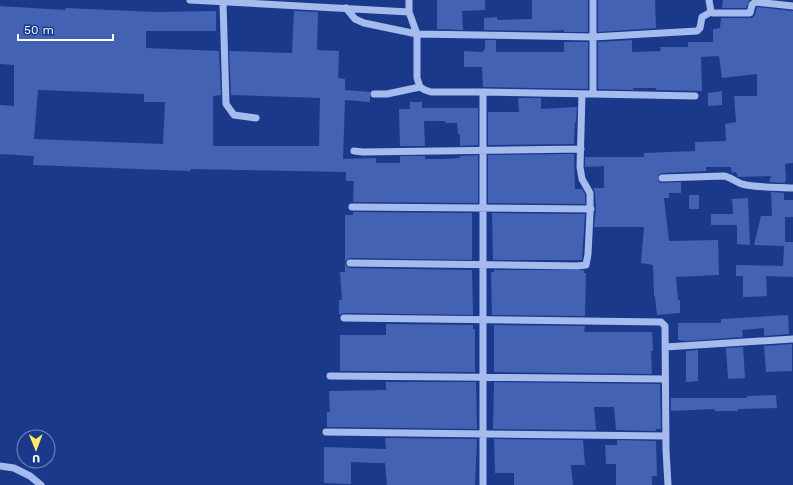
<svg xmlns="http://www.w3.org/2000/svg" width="793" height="485" viewBox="0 0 793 485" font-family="'Work Sans',sans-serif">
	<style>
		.building { fill: #4362b3; fill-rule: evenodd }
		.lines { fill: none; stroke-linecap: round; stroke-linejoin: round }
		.minor { stroke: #a5baed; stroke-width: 7 }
	</style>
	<rect width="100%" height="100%" fill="#1a398b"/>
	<!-- building -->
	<path class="building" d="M437 0H485V10L462 11 463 30 437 29Z
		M532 0H588V32H564V30L545 31 484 30V18L497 17V20L532 19Z
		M598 0H655L656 28 598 32Z
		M723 0H750L746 8H722Z
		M0 6 65 10 66 8 156 12 216 11V31H146V48L219 51 221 95 213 96V146H319L320 98 231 95 229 51 292 53 294 11 318 12 317 50 339 51 338 78 345 79V90L370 92V102L345 100 343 159 376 158V163H400V156H425V159H444L460 158V156L478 155V203L353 202 354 181H346V172L191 169 190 171 33 165 34 156 0 154V105L14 106V65L0 64ZM38 90 144 94V102H165L163 144 34 139Z
		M757 7 793 11V163L785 164 786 178 785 183 769 182 771 176 738 177 736 172 732 173 731 167H706V171L662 173 658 175V180L660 183 681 182V193H669V198H664L669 241 718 240 719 275 676 277 678 300H680V313L657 315 655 296H654L653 265 641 263 644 227H594L596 209 595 193 593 188H604V166L585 167V157H644V153L695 151V142L726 141 725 124 736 122 734 96H757V74L722 78 719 56 701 57 702 91 656 90V88H633V90L598 89V42L632 40V52L661 51 660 47H688V42H713V29L720 28 721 18H752L755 15Z
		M485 40H496V52H564V42H588V89L483 87 482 67H464V51L483 52V50H485Z
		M722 91V105L708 106V93Z
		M518 98H541V109L577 107 576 122H575L574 144 488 145V112H519Z
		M410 102H422V108H478V145L460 146V134H458L457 123H445V121H424L425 146H400L399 109H410Z
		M574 154 575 189H582L585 194V204L488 203V155Z
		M771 192 784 193V200H793V217H785V242H793V277L766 276 767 296 743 297V276H736V265L783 266 784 246 754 245 761 216H772Z
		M689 195H699V209H689Z
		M748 198 750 245 737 244V225H711V214H733L732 199Z
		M353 212 472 213V260L350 258 346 260 345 263 347 267 350 268 472 270 473 315 344 313 339 315V300H342L340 272H345V215H353Z
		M492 213 585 214 582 260H493Z
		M494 270H584V273H586L585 316 492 315 491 272H494Z
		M788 315 789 334 764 336V328L742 330 743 337 686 341 678 340V323H721V319Z
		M386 324 473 325V329H475V372L340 371V335H386Z
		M494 325 585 326 584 332H652L653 351H651L652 374 494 372Z
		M792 344V371L766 372 764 346Z
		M743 347 745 378 728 379 726 348Z
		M698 350V381L686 382V351Z
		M386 382H476L477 429 327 427V412H330L329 391 386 390Z
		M494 382 660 384 661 429H656V431L616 430 614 407H594L596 430 493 429Z
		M776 395 777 408 738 409V411H715V409L671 411V398H747V396Z
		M385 438 477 439 475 485H387L385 463H373L351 462V484L324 483V447L386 449Z
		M494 439 583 440 585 465H571L573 485H514V473H495Z
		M617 440 656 441 657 476H652V485H616V464H606L605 445H617Z"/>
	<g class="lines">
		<!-- minor -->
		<path class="minor" d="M190 0 409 12 417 34V78L420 87 425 90 431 92H483
			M709 0 711 12 713 13H750L752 5 755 2 793 6
			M223 2 226 104 234 115 256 118
			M346 8 355 19 364 23 417 34 593 37 697 31 700 28 702 17 711 12
			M409 12V0
			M374 94H387L420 87
			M593 94 695 96
			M354 151 363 152 581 149
			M662 178 724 176C731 177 735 182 742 184 758 188 776 187 793 188
			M352 207 591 209
			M350 263 577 266 586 265 588 254 590 213V193L582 179 580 167 582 94
			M344 318 661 322 665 326 666 450 668 485
			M665 347 793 339
			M330 376 665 379
			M326 432 666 436
			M0 466 14 468 30 476 41 485
			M483 485V92L593 94V0"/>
	</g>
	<!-- north arrow -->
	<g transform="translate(36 449) rotate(179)"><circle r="19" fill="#1a398b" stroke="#7688b9"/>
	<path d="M0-3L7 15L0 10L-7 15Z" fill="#ffeb61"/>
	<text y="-6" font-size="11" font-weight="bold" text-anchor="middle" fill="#ffffff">U</text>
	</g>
	<!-- scale -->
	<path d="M18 34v6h95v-6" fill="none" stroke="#ffffff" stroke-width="2"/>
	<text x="24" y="34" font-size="12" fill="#ffffff" stroke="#1a398b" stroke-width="3" paint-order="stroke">50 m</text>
</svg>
